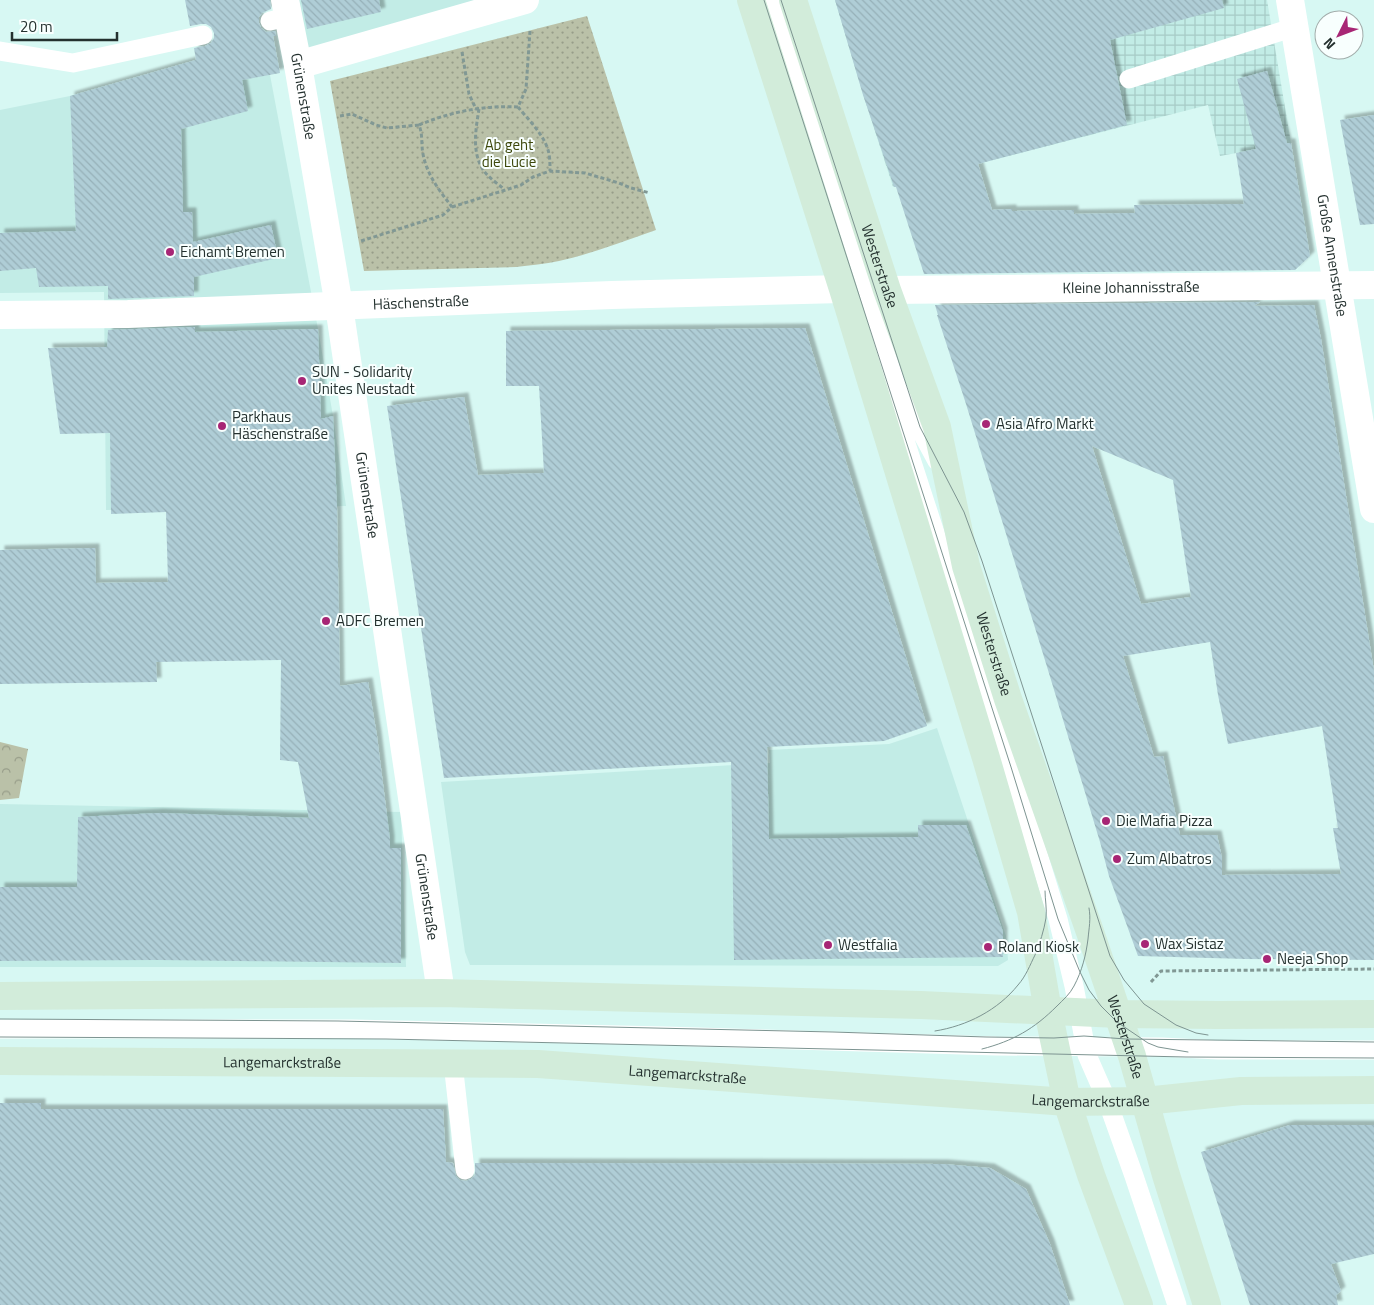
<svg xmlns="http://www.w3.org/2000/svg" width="1374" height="1305" viewBox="0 0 1374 1305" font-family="'Titillium Web',sans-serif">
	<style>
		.built { fill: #c2ece6 }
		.industrial { fill: url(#industrial-grid) }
		.park { fill: url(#park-crowns) }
		.garden { fill: url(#garden-dots) }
		.building { fill: url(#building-back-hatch); fill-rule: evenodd; filter: url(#shadow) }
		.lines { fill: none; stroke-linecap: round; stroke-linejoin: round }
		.path { stroke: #819894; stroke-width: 3; stroke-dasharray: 4 2.5; stroke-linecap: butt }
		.lane { stroke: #fff; stroke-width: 19 }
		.street { stroke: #fff; stroke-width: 28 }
		.secondary { stroke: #d2ecda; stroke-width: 28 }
		.tram { stroke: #7d9491; stroke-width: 1 }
		.poi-dot { fill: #a72675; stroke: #f8fffe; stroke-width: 2 }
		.labels { text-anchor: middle; stroke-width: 4; stroke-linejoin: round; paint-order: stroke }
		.street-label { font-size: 15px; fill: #24312f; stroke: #f8fffe }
		.park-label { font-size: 15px; fill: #3c470a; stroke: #f8fffe }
		.poi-label { font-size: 15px; fill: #24312f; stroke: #f8fffe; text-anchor: start }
	</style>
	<defs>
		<pattern id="industrial-grid" width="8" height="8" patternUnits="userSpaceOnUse" patternTransform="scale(1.25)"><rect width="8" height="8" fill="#c2ece6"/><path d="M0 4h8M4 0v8" fill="none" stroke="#a7cbc6"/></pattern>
		<pattern id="park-crowns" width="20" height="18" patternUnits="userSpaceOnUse" patternTransform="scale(1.25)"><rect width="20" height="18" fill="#bac1a8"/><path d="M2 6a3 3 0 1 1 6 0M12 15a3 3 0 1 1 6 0" fill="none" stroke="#979d89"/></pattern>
		<pattern id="garden-dots" width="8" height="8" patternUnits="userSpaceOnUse" patternTransform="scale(1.25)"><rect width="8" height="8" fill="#bac1a8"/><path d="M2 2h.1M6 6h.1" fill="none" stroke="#979d89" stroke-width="1.8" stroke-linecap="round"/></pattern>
		<pattern id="building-back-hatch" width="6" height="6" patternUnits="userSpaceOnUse" patternTransform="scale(1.25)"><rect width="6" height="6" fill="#afcdd6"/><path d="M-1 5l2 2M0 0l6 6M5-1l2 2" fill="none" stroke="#96b0b8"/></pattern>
		<filter id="shadow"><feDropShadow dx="4.5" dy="-4.5" stdDeviation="1" flood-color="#0004"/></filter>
	</defs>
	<rect width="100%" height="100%" fill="#d7f8f3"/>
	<!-- built -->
	<path class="built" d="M288 0H475L299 62Z
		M207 57 270 75 318 329 333 416 346 506 106 510 104 292 0 293V110L70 96Z
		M937 728 1006 936 1008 960 998 966 470 965 465 952 441 782 770 763 769 750 889 744Z
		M0 804 401 812 406 967H0Z"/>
	<!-- industrial -->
	<path class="industrial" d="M835 0H1267L1291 143 1220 156 1208 105 961 168 893 187 863 94Z"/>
	<!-- park -->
	<path class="park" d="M0 742 28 749 19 798 0 800Z"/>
	<!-- garden -->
	<path class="garden" d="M587 16 656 230C624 241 592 254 559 261 545 264 530 265 516 267L364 271 330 81Z"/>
	<!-- building -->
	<path class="building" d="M185 0H270L271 9 262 13 259 17V23L261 28 266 32 275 31 276 36H273L280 73 242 80 248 111 181 129 183 212H192L193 242 271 225 278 258 194 277V296L108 299V286L39 287 36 268 0 271V233L76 231 70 96 196 60 194 48 205 46 211 43 214 38V33L211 27 206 24H201L190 26Z
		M301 0H379L381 12 307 29Z
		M835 0H1222L1224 8 1110 40 1127 125 978 164 992 210 1012 209V211L1074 210V214L1135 213 1134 205 1244 204 1236 153 1256 149 1237 79 1267 71 1287 143H1291L1310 256 1295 270 924 274 896 187H894L863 95Z
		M1374 115V224L1360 225 1340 120Z
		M1260 302 1254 306 1314 305 1321 339 1374 671V960L1246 959 1138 956 1109 876 1100 842 1048 670 966 404 937 315H938L935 305ZM1092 446 1173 480 1191 597 1141 604ZM1210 642 1218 695 1228 744 1322 726 1338 828H1333L1341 874 1222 875V858L1217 835H1180L1163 756 1154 757 1123 656Z
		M195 327V332L318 329 321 419 333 416 337 507 340 686 368 682 377 736 390 840V848H401V963L157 960 0 961V887H77L78 817 159 813 309 818 298 762 280 760 281 660 156 662 157 682 0 684V550L95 548 96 583 168 582 166 512 111 514 110 433 60 434 48 348 107 347 108 330Z
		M805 328 927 726 884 741 767 747 769 839 918 837V825H966L1003 932V957L734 960 731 762 444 778 387 406 464 397 478 475 544 473 539 386H506V331Z
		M0 1103H41V1109H443L446 1162 453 1163 456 1176 460 1180 466 1181 471 1179 475 1175V1163L943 1164 990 1168 1026 1189 1050 1244 1070 1305H0Z
		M1290 1125H1374V1254L1331 1264 1341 1291 1336 1295 1338 1305H1250L1201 1152Z"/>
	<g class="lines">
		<!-- path -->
		<path class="path" d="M462 52 469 94 476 109
			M518 107C527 118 542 133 547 147 550 154 550 163 550 171
			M479 109C476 128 471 153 484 171 489 178 498 184 504 189
			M340 116 352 114 376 125 387 128 419 125C423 135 421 144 423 154 427 175 439 190 452 207L443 215 361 241
			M419 125C450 112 484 105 518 107L526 89 530 31
			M452 207 521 185 533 177 550 171 585 173 619 183 631 188 650 193
			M1151 982 1161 971 1374 969"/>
		<!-- lane -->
		<path class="lane" d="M771 0 896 385 937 461
			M270 21 288 17
			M0 51 73 63 203 35
			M1129 79 1295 27
			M896 385 898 419 1011 767 1058 919 1074 986 1087 1055 1108 1103 1134 1176 1177 1305
			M0 1029H352L664 1036 996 1046 1162 1047 1218 1050H1374
			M453 1063 465 1170"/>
		<!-- street -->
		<g class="street">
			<path id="s1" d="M285 0 298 65 339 306 441 993"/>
			<path id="s2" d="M1290 0 1374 509"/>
			<path d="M298 65 525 0"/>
			<path id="s3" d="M887 290 1374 285"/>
			<path id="s4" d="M0 315 128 314 612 295 843 289"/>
		</g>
		<!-- secondary -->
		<g class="secondary">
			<path d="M751 0 843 289 986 758 1031 912 1048 1011 1067 1102 1091 1175 1139 1305"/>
			<path id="s5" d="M793 0 887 290 937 427 966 566 1008 699 1089 929 1132 1056 1166 1175 1207 1305"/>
			<path d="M0 996 441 993 921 1005 1118 1014 1218 1015 1374 1014"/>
			<path id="s6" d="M0 1061 538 1064 1067 1102 1145 1101 1241 1091 1374 1090"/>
		</g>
		<!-- tram -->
		<path class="tram" d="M764 0 1011 767 1058 919 1080 972 1089 990 1101 1006 1117 1022 1148 1043 1158 1047 1188 1052
			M781 0 920 427 964 512 982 561 1110 956 1124 980 1144 1004 1176 1025 1196 1033 1208 1035
			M0 1019 338 1021 833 1032 986 1037 1054 1038 1084 1036 1126 1039 1374 1042
			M935 1031C967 1026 998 1010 1018 985 1026 976 1030 965 1035 955 1040 943 1044 930 1046 918 1047 909 1045 899 1045 891
			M0 1037 386 1039 1186 1057 1374 1058
			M982 1049C1013 1041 1034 1029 1057 1006 1063 1000 1070 994 1074 986 1082 971 1086 955 1088 939 1089 928 1091 919 1089 908"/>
	</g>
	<!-- markers -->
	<g class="poi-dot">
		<circle cx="170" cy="252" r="5"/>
		<circle cx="302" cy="381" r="5"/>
		<circle cx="986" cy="424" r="5"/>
		<circle cx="222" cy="426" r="5"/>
		<circle cx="326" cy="621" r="5"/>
		<circle cx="1106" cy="821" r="5"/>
		<circle cx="1117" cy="859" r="5"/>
		<circle cx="1145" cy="944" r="5"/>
		<circle cx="828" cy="945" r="5"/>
		<circle cx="988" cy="947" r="5"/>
		<circle cx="1267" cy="959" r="5"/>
	</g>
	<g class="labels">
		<!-- street labels -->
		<g class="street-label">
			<text dy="5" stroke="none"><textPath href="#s1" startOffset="98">Grünenstraße</textPath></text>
			<text dy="5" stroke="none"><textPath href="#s2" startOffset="259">Große Annenstraße</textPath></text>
			<text dy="5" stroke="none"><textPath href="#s5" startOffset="280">Westerstraße</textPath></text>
			<text dy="5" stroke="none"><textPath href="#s3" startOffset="244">Kleine Johannisstraße</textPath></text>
			<text dy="5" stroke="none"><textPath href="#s4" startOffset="421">Häschenstraße</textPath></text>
			<text dy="5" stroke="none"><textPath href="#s1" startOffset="502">Grünenstraße</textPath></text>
			<text dy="5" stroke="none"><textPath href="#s5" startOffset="685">Westerstraße</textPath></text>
			<text dy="5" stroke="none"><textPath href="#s1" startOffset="908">Grünenstraße</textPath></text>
			<text dy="5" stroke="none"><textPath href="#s5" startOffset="1090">Westerstraße</textPath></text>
			<text dy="5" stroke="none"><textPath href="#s6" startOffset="282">Langemarckstraße</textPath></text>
			<text dy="5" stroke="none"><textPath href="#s6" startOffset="688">Langemarckstraße</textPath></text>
			<text dy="5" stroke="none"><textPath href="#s6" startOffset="1092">Langemarckstraße</textPath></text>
		</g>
		<!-- park labels -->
		<g class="park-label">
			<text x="509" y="150">Ab geht<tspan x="509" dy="17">die Lucie</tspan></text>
		</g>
		<!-- poi labels -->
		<g class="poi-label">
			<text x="180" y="257">Eichamt Bremen</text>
			<text x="312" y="377">SUN - Solidarity<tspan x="312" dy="17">Unites Neustadt</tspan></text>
			<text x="232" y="422">Parkhaus<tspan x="232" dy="17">Häschenstraße</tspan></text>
			<text x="996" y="429">Asia Afro Markt</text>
			<text x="336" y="626">ADFC Bremen</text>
			<text x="1116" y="826">Die Mafia Pizza</text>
			<text x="1127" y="864">Zum Albatros</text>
			<text x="1155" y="949">Wax Sistaz</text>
			<text x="838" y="950">Westfalia</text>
			<text x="998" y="952">Roland Kiosk</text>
			<text x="1277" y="964">Neeja Shop</text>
		</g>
	</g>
	<!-- north arrow -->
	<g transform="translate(1339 35) rotate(228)"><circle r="24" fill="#f8fffe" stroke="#a3adab"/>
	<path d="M0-4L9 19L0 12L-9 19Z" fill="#a72675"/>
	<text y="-8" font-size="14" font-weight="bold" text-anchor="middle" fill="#24312f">N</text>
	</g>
	<!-- scale -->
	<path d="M12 32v8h105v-8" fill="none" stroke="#24312f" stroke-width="2.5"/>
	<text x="20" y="32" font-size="15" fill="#24312f" stroke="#f8fffe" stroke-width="4" paint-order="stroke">20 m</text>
</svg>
